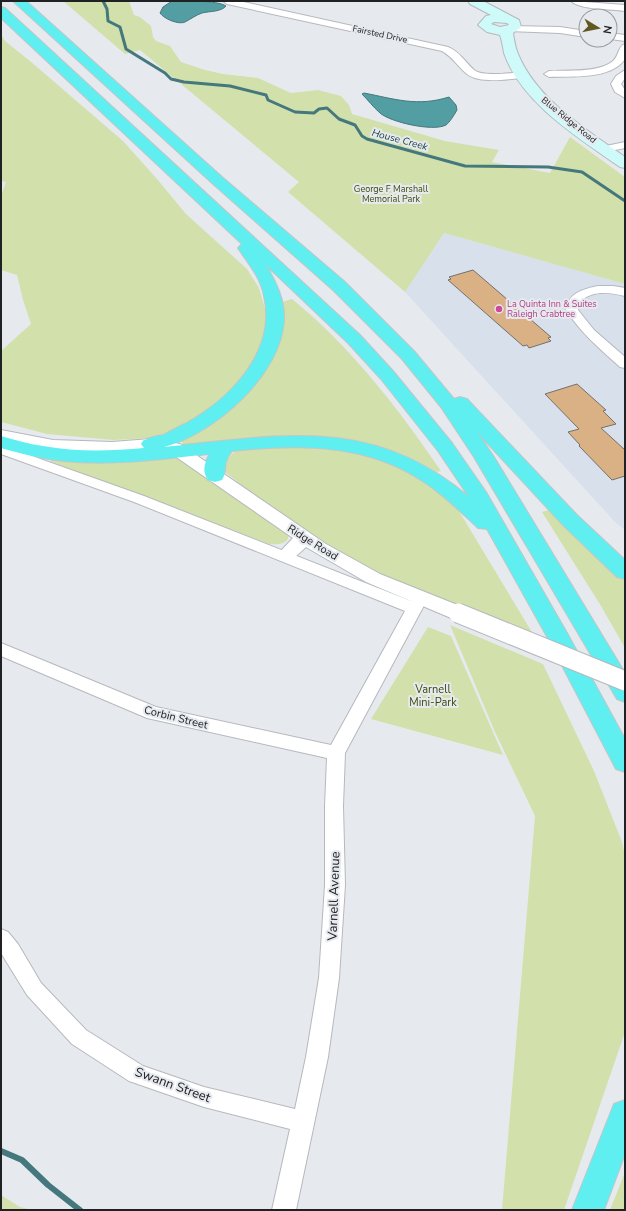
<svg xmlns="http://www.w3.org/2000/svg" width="626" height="1211" viewBox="0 0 626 1211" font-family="'Nunito Sans',sans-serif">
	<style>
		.built { fill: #d7e0eb }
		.green { fill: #d2e0ab }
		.water { fill: #539ea3; stroke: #44787d }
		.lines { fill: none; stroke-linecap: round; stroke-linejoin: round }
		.stream-far1 { stroke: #44787d; stroke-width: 3 }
		.stream { stroke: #44787d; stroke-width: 6 }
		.building { fill: #dab085; stroke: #75706c }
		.minor-casing { stroke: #b5b8bd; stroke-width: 2 }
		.tertiary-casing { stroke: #b5b8bd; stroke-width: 2 }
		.secondary-casing { stroke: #b5b8bd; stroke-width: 2 }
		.motorway-casing { stroke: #c5c5c6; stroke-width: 2 }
		.minor { fill: #fff; fill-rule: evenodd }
		.tertiary { fill: #fff; fill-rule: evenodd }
		.secondary { fill: #cffafa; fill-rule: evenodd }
		.motorway { fill: #60eff0; fill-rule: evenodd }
		.tertiary-bridge-casing { stroke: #b5b8bd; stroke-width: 21; stroke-linecap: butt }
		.tertiary-bridge { stroke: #fff; stroke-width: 19 }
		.hotel-dot { fill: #d1479c; stroke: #e6eaef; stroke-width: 1.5 }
		.labels { text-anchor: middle; stroke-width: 4; stroke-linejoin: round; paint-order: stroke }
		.far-street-label { font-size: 9px; fill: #202123; stroke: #e6eaef }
		.far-park-label { font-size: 9px; fill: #3b4707; stroke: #e6eaef }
		.far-hotel-label { font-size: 9px; fill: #b23c85; stroke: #e6eaef; text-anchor: start }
		.far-water-label { font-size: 10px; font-style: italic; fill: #173c3f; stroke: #e6eaef }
		.street-label { font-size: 11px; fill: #202123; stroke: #e6eaef }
		.park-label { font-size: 11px; fill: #3b4707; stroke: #e6eaef }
		.near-street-label { font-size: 13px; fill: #202123; stroke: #e6eaef }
	</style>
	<rect width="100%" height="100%" fill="#e6eaef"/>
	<!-- built -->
	<path class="built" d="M444 233 625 284V530L615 522 405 292Z"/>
	<!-- green -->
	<path class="green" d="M63 1H129L134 15 140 17 151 26 153 37 156 41 170 46 181 62 205 70 223 74 258 78 291 93 318 90 341 96 349 105 352 114 445 141 499 150 492 162 550 173 570 137 625 177V284L444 233 405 292 288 192 299 182 140 50 125 54Z
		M1 34 5 41 30 61 123 141 157 179 186 214 247 269 259 288 266 312 265 338 252 363 240 381 200 416 177 430 151 438 113 440 47 434 1 422V351L31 324 23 300 17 275 1 270V196L6 182 1 181Z
		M292 299C351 347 398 408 441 471L436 472C422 462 403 454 386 449 319 428 252 437 183 446L181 438 257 381 282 302Z
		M305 445 382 458 418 474 453 501 533 634 411 589 364 568 337 552 255 496 225 472C226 464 227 458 234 452 243 444 291 445 305 445Z
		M176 454 289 532C290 544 279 545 269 544L50 461 55 457Z
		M549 510 625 580V648L601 606 542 512Z
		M450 625 543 664 594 771 622 842 625 855V1032L564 1210H502L535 816 495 732Z
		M428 627 451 636 503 755 371 719Z
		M625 1172V1210H610Z
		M1 1195 20 1207 33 1210H1Z"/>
	<!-- water -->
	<path class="water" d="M172 1C185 1 217 0 226 6 221 12 210 11 202 13 196 15 191 19 185 22 179 25 164 19 160 13L163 7Z
		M364 93C395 99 417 107 449 97L456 105 457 110C454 115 450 122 446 125 433 132 390 122 380 113 373 107 368 100 362 94Z"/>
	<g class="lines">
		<!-- stream-far1 -->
		<path class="stream-far1" d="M103 1 107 9 108 21 120 27 126 49 165 73 171 79 184 82 230 86 266 95 268 100 295 112 314 113 319 109 327 108 339 119 355 125 362 136 367 139 465 166 548 167 582 172 625 201"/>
		<!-- stream -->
		<path class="stream" d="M1 1151 22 1160 48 1185 80 1210"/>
	</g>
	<!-- building -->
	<path class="building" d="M473 270 551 337 548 338 551 341 529 348 527 345 523 346 448 280 451 279 449 277Z
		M577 384 606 410 603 411 616 424 601 428 625 450V476L612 480 579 446 580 445 568 432 579 429 545 394Z"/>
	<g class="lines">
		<defs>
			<path id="minor" d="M223 1H239L448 47C460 52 465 62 474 70 483 77 511 73 523 72L528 75 523 78C508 79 479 84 467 74 458 67 453 57 442 51L227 4Z
				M571 1 625 5V11C612 9 580 10 571 1Z
				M625 44V59C611 80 571 76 549 77L544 74 549 71C567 70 599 73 613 61 619 56 618 46 625 44Z
				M625 70V78L621 84 625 90V98L615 92 611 84 616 76Z
				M625 142V148L605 152 600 149 601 147Z
				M598 286H613L625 288V296C610 292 591 290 580 302L578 310 594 330 625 357V368L620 367C600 349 581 333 566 310 568 293 583 289 598 286Z
				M1 445 144 496 411 601 414 594 420 593 426 594 428 598 345 753 343 806 345 885 339 978 328 1057 296 1210H272L290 1129 204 1107 129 1081 72 1044 27 995 1 953V929L8 932 18 944 41 983 86 1030 143 1066 204 1087 295 1109 306 1057 319 978 325 885V806L327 758 147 718 1 656V643L156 707 331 745 405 611 134 502 1 454Z"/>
			<path id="tertiary" d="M512 26 560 27 586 31V37L560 33 508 31 507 29Z
				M610 33 625 35V41L610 39Z
				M1 430 53 440 112 442 151 439 180 444 326 544 380 574 465 608 468 613 465 618 458 620 451 618 366 582 306 547C297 555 291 564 279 560L276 556 293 538 169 452 151 449 112 452 53 450 1 440Z"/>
			<path id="secondary" d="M468 1H483L519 20 521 27 513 33C514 40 515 47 518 54 537 100 586 129 625 157V168L620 167C579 138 521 103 504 53 503 47 502 41 500 35L487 32 478 25 486 16 491 15 470 4ZM494 22 507 23 509 25 500 27 491 24Z"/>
			<path id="motorway" d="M13 1H26L222 177 345 282 414 351 454 399 460 397 467 399 577 515 625 560V579L617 577 563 525 477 432 494 457 625 673V702L617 699 474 457 441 407 402 359 333 290 212 183Z
				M1 7 5 8 360 335 393 371 452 443 486 492 567 633 625 739V772L616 769 545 633 487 529 478 528C461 512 444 495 424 482 367 443 298 444 232 451 221 465 228 471 222 480L215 482 208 480C202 472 204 462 210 454 162 459 112 466 64 461 42 459 22 454 1 448V436C15 440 29 444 43 446 77 452 110 451 144 448L141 444C142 442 143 440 145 440 150 437 157 436 163 435 170 432 177 427 185 424 230 399 277 352 264 296 261 278 248 263 238 248L242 244 1 18ZM266 265 348 343 381 379 438 451 469 497C372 414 279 436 164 447 215 433 281 375 284 320 285 300 276 282 266 265Z
				M625 1100V1154L604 1210H572L614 1104Z"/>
		</defs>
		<!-- minor casing -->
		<use href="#minor" class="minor-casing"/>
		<!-- tertiary casing -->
		<use href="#tertiary" class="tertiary-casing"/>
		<!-- secondary casing -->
		<use href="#secondary" class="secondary-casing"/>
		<!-- motorway casing -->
		<use href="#motorway" class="motorway-casing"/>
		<!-- minor -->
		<use href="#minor" class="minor"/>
		<!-- tertiary -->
		<use href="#tertiary" class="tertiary"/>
		<!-- secondary -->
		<use href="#secondary" class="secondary"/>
		<!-- motorway -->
		<use href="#motorway" class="motorway"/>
		<defs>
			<path id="tertiary-bridge" d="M458 613 625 681"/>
		</defs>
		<!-- tertiary-bridge casing -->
		<use href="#tertiary-bridge" class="tertiary-bridge-casing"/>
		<!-- tertiary-bridge -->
		<use href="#tertiary-bridge" class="tertiary-bridge"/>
	</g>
	<!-- markers -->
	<circle class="hotel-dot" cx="499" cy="309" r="4"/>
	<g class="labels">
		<!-- far-street labels -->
		<g class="far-street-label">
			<text transform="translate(380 34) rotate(12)" y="3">Fairsted Drive</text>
			<text transform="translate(569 120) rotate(39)" y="3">Blue Ridge Road</text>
		</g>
		<!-- far-park labels -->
		<g class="far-park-label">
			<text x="391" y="192">George F Marshall<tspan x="391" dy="10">Memorial Park</tspan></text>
		</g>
		<!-- far-hotel labels -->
		<g class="far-hotel-label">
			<text x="507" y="307">La Quinta Inn &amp; Suites<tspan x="507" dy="10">Raleigh Crabtree</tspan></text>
		</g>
		<!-- far-water labels -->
		<g class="far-water-label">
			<text transform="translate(400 139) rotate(15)" y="4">House Creek</text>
		</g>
		<!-- street labels -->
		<g class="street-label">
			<text transform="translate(313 542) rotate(32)" y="4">Ridge Road</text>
			<text transform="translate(176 717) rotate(14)" y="4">Corbin Street</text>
		</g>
		<!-- park labels -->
		<g class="park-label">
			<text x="433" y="693">Varnell<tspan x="433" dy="13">Mini-Park</tspan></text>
		</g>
		<!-- near-street labels -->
		<g class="near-street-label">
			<text transform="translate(333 896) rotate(-88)" y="5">Varnell Avenue</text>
			<text transform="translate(173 1084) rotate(20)" y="5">Swann Street</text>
		</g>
	</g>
	<!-- border -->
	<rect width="626" height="1211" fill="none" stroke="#202123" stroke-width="4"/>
	<!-- north arrow -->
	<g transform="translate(598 28) rotate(100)"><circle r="19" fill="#e6eaef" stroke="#979a9d"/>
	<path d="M0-3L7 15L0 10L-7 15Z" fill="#615723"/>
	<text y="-6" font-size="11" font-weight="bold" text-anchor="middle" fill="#202123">N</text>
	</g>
</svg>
